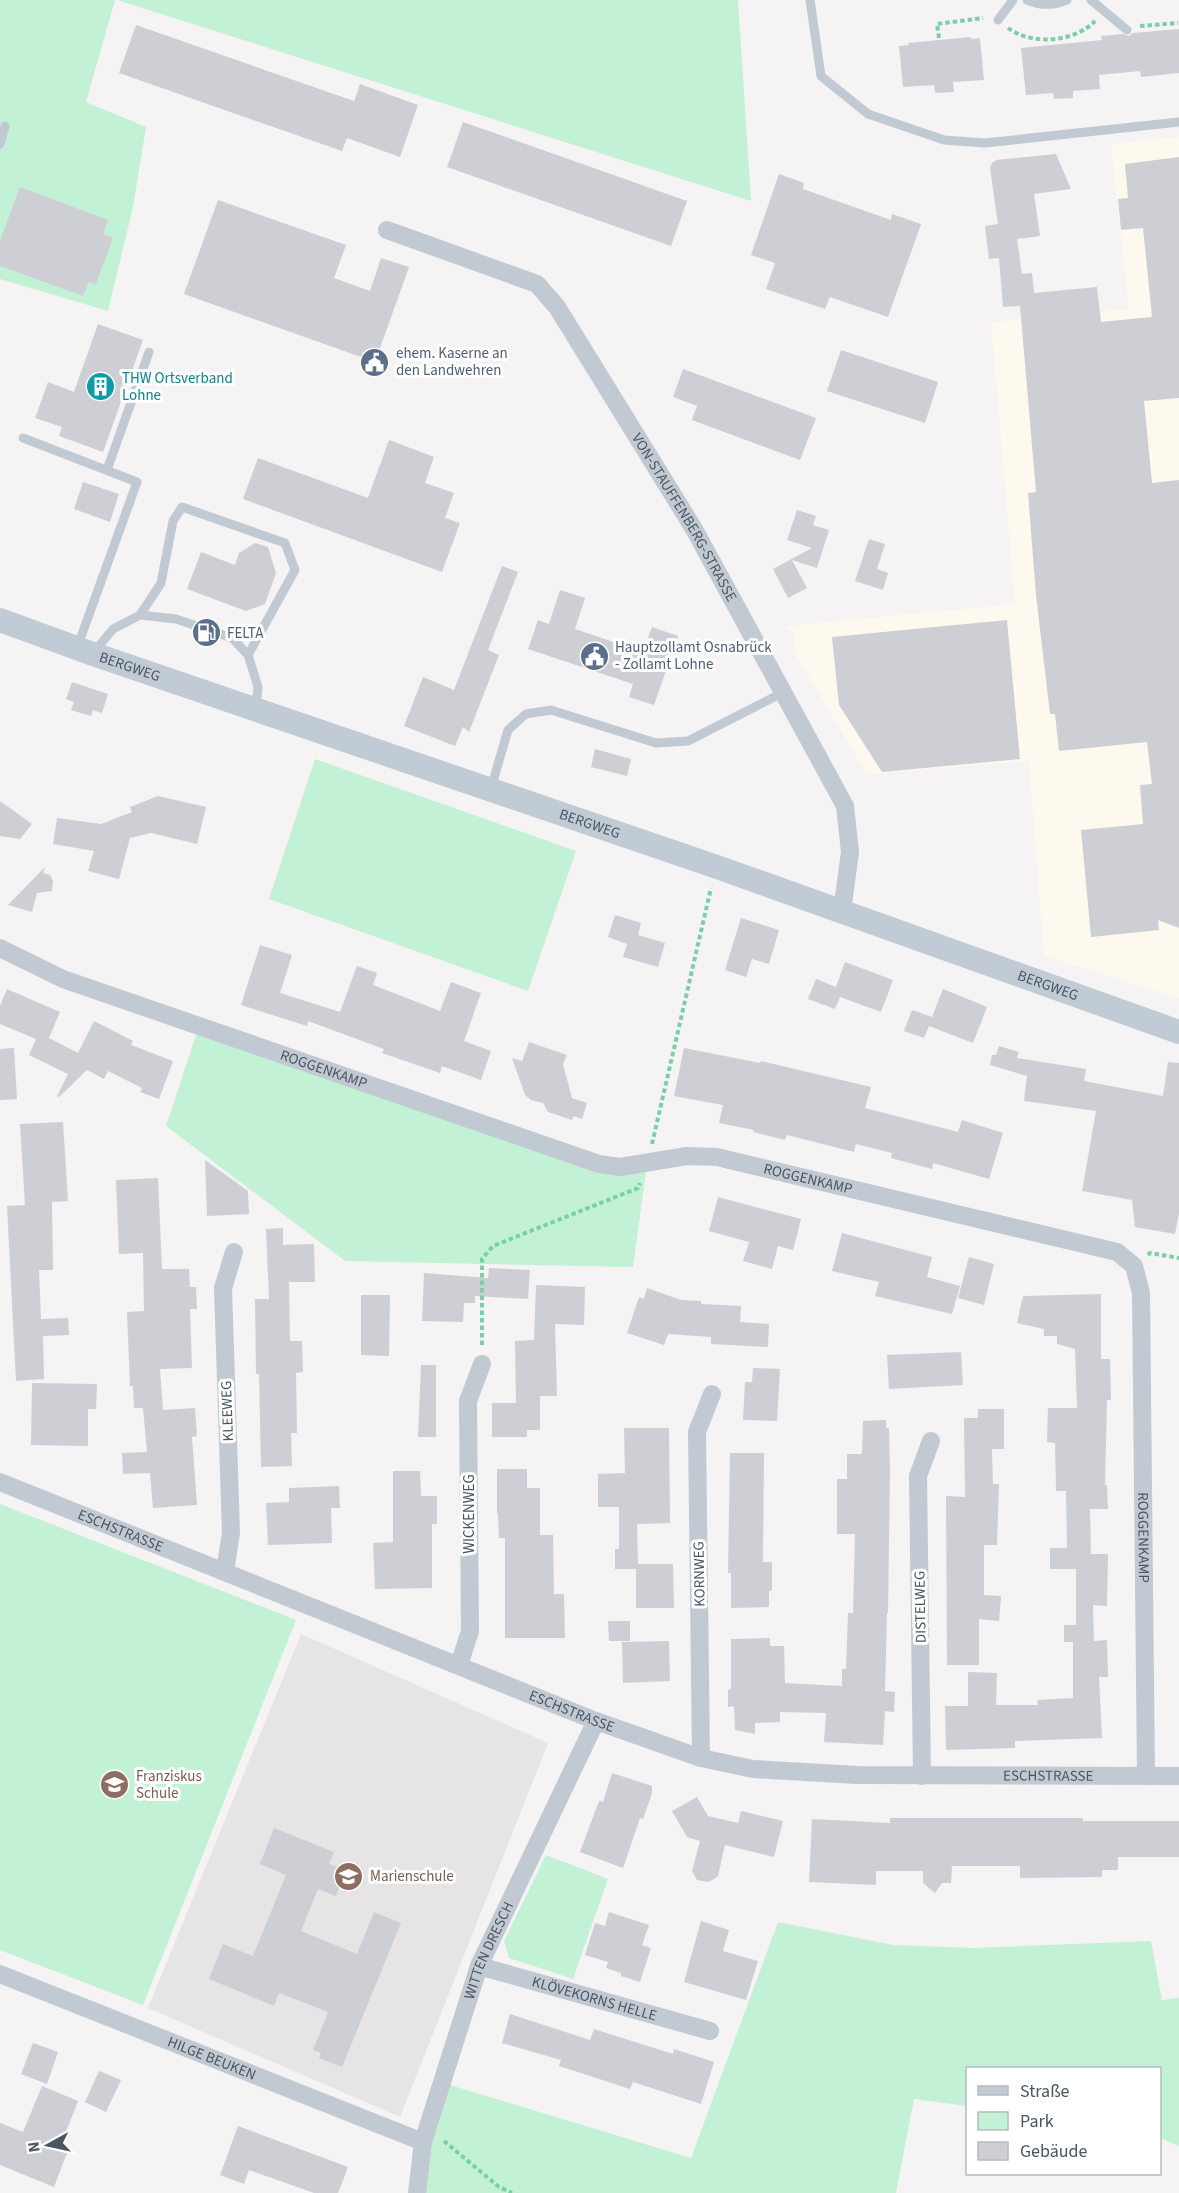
<svg xmlns="http://www.w3.org/2000/svg" width="1179" height="2193" viewBox="0 0 1179 2193" font-family="'Source Sans 3',sans-serif">
	<style>
		.commercial { fill: #fdf9ef }
		.education { fill: #e6e4e5 }
		.green { fill: #c3f1d5 }
		.building { fill: #cdcfd5 }
		.lines { fill: none; stroke-linecap: round; stroke-linejoin: round }
		.path { stroke: #7ad0a6; stroke-width: 4; stroke-dasharray: 4.5 3; stroke-linecap: butt }
		.lane { stroke: #c1cad2; stroke-width: 9 }
		.street { stroke: #c1cad2; stroke-width: 18 }
		.secondary { stroke: #c1cbd6; stroke-width: 24 }
		.labels { text-anchor: middle; stroke-width: 6; stroke-linejoin: round; paint-order: stroke }
		.service-label { font-size: 15px; fill: #4e5e75; stroke: #fff; text-anchor: start }
		.culture-label { font-size: 15px; fill: #0d838f; stroke: #fff; text-anchor: start }
		.street-label { font-size: 15px; fill: #4a5661; stroke: #fff }
		.education-label { font-size: 15px; fill: #785e54; stroke: #fff; text-anchor: start }
	</style>
	<rect width="100%" height="100%" fill="#f5f3f3"/>
	<!-- commercial -->
	<path class="commercial" d="M1179 137V998L1044 956 1029 761 867 774 795 653 794 637 786 626 1015 604 991 322 1129 309 1111 144Z"/>
	<!-- education -->
	<path class="education" d="M301 1634 548 1743 400 2117 148 2008Z"/>
	<!-- green -->
	<path class="green" d="M0 0H115L86 102 146 127 133 207 108 311 0 279Z
		M117 0H738L751 201Z
		M315 759 576 851 528 991 269 899Z
		M199 1026 599 1164H647L633 1267 345 1261 166 1126Z
		M0 1504 296 1620 143 2005 0 1950Z
		M546 1855 608 1879 573 1979 509 1958 504 1941Z
		M778 1922 893 1945 974 1948 1151 1941 1162 2000 1179 1998V2146L1160 2138V2068H968L967 2106 914 2099 896 2193H417L440 2082 691 2158Z"/>
	<!-- building -->
	<path class="building" d="M136 25 354 101 360 84 418 105 400 157 347 138 342 151 119 73Z
		M1179 29V73L1141 77 1140 71 1099 75 1100 89 1073 91V98L1054 99 1053 93 1026 95 1021 48 1102 40 1101 36 1122 34 1129 36 1133 33Z
		M971 37V39L980 38 984 80 953 82 954 92 935 93 934 85 903 87 899 46 909 45 908 43Z
		M463 122 687 201 671 246 447 167Z
		M1056 154 1071 189 1034 194 1040 236 1017 239 1022 274 1032 273 1034 293 1097 287 1101 322 1152 317 1143 228 1121 230 1118 199 1128 198 1125 164 1179 157V398L1144 401 1152 483 1179 480V928L1158 920 1159 930 1091 937 1081 830 1143 824 1140 785 1152 784 1147 742 1059 751 1055 714H1050L1036 595 1028 493 1036 492 1020 306 1003 307 999 258 989 259 985 226 998 224 990 168 992 163 996 160Z
		M779 174 804 183 803 189 891 220 892 214 921 224 888 317 830 297 825 309 766 289 775 263 751 255Z
		M20 187 108 220 103 234 113 238 96 284 89 282 83 296 0 266V241Z
		M218 200 346 245 334 278 370 291 381 258 409 267 375 362 184 294Z
		M98 324 143 340 103 452 59 436 62 427 35 418 48 382 74 392Z
		M841 350 938 382 925 423 827 391Z
		M683 369 816 418 800 460 692 420 697 406 673 397Z
		M389 440 434 457 425 483 454 493 445 518 460 523 442 572 243 499 258 458 368 498Z
		M83 482 119 494 110 522 74 509Z
		M797 510 816 516 813 525 829 530 817 568 792 560 807 588 788 598 773 569 812 548 787 540Z
		M869 539 885 544 877 569 888 573 883 590 855 581Z
		M255 543 268 547 276 573 265 604 246 611 187 589 201 552 235 565 239 553Z
		M502 566 518 572 488 650 499 655 469 732 463 727 455 746 404 726 423 677 454 690Z
		M560 590 585 598 575 629 643 652 652 627 678 636 654 705 629 697 633 684 528 649 538 620 549 624Z
		M1007 620 1020 759 882 772 839 705 832 637Z
		M72 682 108 694 102 713 93 710 91 716 71 710 74 702 66 699Z
		M595 749 631 759 627 776 591 767Z
		M158 796 206 807 197 844 151 833 130 838 119 879 88 871 94 851 53 844 57 818 101 824 132 812 130 807Z
		M0 801 32 824 20 839 0 836Z
		M45 867 43 873 50 875 53 881 52 891 37 893 32 912 8 905Z
		M615 915 641 923 638 935 665 943 658 967 623 957 627 944 608 937Z
		M741 918 779 930 769 964 752 959 746 977 725 970Z
		M260 945 292 955 280 993 340 1012 357 966 377 973 373 985 440 1011 451 982 481 993 464 1041 491 1051 481 1080 442 1066 440 1073 382 1053 384 1049 308 1021 307 1026 241 1005Z
		M845 962 893 980 881 1012 840 997 835 1009 808 999 816 979 836 987Z
		M7 989 60 1012 49 1038 78 1053 94 1021 133 1041 131 1045 173 1061 159 1099 140 1092 142 1088 108 1071 104 1079 87 1070 59 1097 57 1096 68 1074 29 1055 36 1039 0 1024V1006Z
		M943 989 987 1007 973 1043 929 1026 924 1038 904 1031 912 1010 932 1017Z
		M529 1042 567 1055 563 1064 572 1098 587 1103 582 1119 574 1116 572 1120 548 1112 543 1103 531 1100 525 1095 512 1058 522 1061Z
		M999 1046 1019 1052 1017 1058 1086 1069 1084 1081 1163 1096 1168 1062 1179 1063V1213L1175 1234 1135 1227 1132 1200 1082 1191 1096 1111 1024 1101 1027 1076 990 1065 992 1055H996Z
		M14 1048 17 1099 0 1100V1049Z
		M684 1048 760 1063 761 1061 871 1087 865 1108 958 1132 962 1120 1003 1133 989 1179 933 1163 932 1169 891 1158 892 1153 856 1144 854 1152 787 1135 785 1140 753 1132 754 1130 719 1123 723 1105 674 1096Z
		M63 1122 68 1201 52 1202 53 1270H39L41 1319 68 1318 69 1335 43 1336 44 1379 16 1381 7 1206 25 1205 20 1124Z
		M205 1160 248 1191 249 1214 207 1216Z
		M158 1178 162 1269H189L190 1287H196L197 1309H190L192 1368 160 1369 163 1410 195 1408 197 1436 192 1437 197 1505 153 1508 150 1473 123 1474 122 1453 147 1452 143 1408H134L133 1386H130L127 1312 144 1311 143 1253 119 1254 116 1180Z
		M718 1197 801 1219 793 1250 778 1246 772 1269 743 1261 749 1242 709 1231Z
		M283 1228V1245L314 1244 315 1282H289L290 1341H302L303 1372 296 1373 297 1433H291L292 1466 261 1467 259 1374H256L255 1299H269L266 1229Z
		M842 1233 932 1257 927 1277 960 1286 952 1314 875 1296 879 1282 832 1271Z
		M969 1257 994 1264 984 1305 958 1298Z
		M489 1268 530 1270 528 1299 475 1296V1303H464L463 1322 422 1321 424 1273 488 1278Z
		M536 1285 585 1287 584 1325 555 1324 557 1396H540V1430H527V1437H492V1403H516L515 1341 534 1340Z
		M647 1288 681 1300 701 1301V1304L741 1306 740 1322 769 1324 768 1347 711 1344V1337L668 1334 664 1345 627 1333 639 1297 644 1299Z
		M1101 1294V1359H1110L1111 1400H1107L1105 1485H1107L1108 1509H1090L1091 1554H1108L1107 1606 1093 1605 1094 1641 1107 1640 1108 1677H1099L1102 1738 1015 1741V1748L946 1750 945 1706H968V1672L997 1673 996 1705H1038L1037 1700 1073 1698V1642H1064V1625H1076V1569H1050V1548H1067L1066 1491H1056L1055 1443 1047 1442 1048 1408H1077L1075 1349 1057 1344V1336H1044V1329L1017 1323 1023 1296Z
		M361 1295H390L389 1356 361 1355Z
		M961 1352 963 1385 889 1389 887 1355Z
		M421 1365H436V1437H418Z
		M753 1368 780 1369 777 1421 743 1420 745 1382H752Z
		M32 1383 97 1384 96 1409H88V1446L31 1445Z
		M978 1409H1004V1449H992L993 1484H999L997 1545H984V1595L1001 1596 999 1621 979 1619V1665H947L946 1496 965 1497 964 1418H978Z
		M886 1420V1428H889L890 1471 888 1613H887L885 1691 895 1692 894 1712 885 1711 883 1745 824 1742 826 1713 780 1712V1722L755 1723V1734L735 1730 734 1706 728 1707V1690L731 1689V1639L770 1638V1646H784L785 1683 842 1686V1669H846L848 1613H853L855 1534H837V1479H847V1454H862L863 1421Z
		M624 1428H669L670 1523 637 1524 638 1564H673L674 1608H636V1569H615V1549H619V1507H598V1474L625 1473Z
		M730 1453H764L763 1562H772V1591H769V1607L731 1608V1573H728Z
		M497 1469H527V1488H540V1535H553L554 1594H564L565 1638H505V1538H499L498 1514 497 1513Z
		M393 1471H420L421 1496H437V1524H432V1588L375 1589 373 1543 393 1542Z
		M339 1486 340 1508H331L332 1543 268 1545 266 1503 289 1502V1488Z
		M608 1621H630V1641H609Z
		M669 1641 670 1681 623 1683 622 1642Z
		M612 1773 652 1786V1793L643 1819 640 1818 623 1868 580 1852 599 1801 603 1802Z
		M697 1797 708 1816 738 1823 741 1811 783 1821 774 1857 725 1845 718 1876 709 1882 697 1880 692 1871 700 1841 687 1837 672 1811Z
		M890 1818H1083V1821H1179V1857H1118V1870H1102V1877L1020 1878V1866H952L951 1883H942L935 1893 923 1883V1871H876V1885L809 1882 812 1819 890 1823Z
		M274 1828 334 1852 329 1864 346 1870 336 1896 318 1889 301 1931 357 1954 374 1912 401 1923 342 2067 319 2058 321 2053 313 2050 328 2012 279 1993 274 2006 209 1979 223 1944 253 1956 286 1875 260 1864Z
		M609 1912 649 1925 642 1945 651 1948 640 1982 621 1976V1973L606 1968 608 1962 585 1955 595 1923 605 1926Z
		M701 1921 729 1930 723 1951 758 1961 746 2000 684 1982Z
		M510 2014 590 2040 594 2029 673 2054 674 2049 714 2062 701 2104 633 2082 630 2089 559 2066 561 2060 502 2043Z
		M33 2043 58 2052 47 2084 21 2074Z
		M99 2071 121 2080 106 2112 85 2102Z
		M42 2086 78 2101 59 2150 67 2153 54 2187 0 2165V2123L23 2132Z
		M238 2126 348 2167 338 2193H314L249 2170 244 2184 220 2175Z"/>
	<g class="lines">
		<!-- path -->
		<path class="path" d="M1140 26 1178 23
			M1008 28C1032 46 1075 42 1095 21
			M939 38 937 24 983 18
			M652 1144 711 888
			M1148 1255 1150 1253 1179 1258
			M482 1345V1259L493 1246 638 1188 640 1183
			M444 2141 499 2187 512 2193"/>
		<!-- lane -->
		<path class="lane" d="M810 0 821 76 868 114 944 140 985 143 1179 122
			M1027 0C1041 6 1053 6 1067 0
			M1091 0 1127 30
			M998 20 1013 0
			M0 144 5 126
			M23 438 137 482 77 648
			M107 470 149 352
			M140 615 161 583 173 521 182 507 285 543 295 570 248 655
			M94 652 113 629 140 615 176 619 232 638 248 655 258 687 256 707
			M491 788 508 730 526 714 551 710 656 743 688 741 782 693"/>
		<!-- street -->
		<g class="street">
			<path id="s1" d="M387 230 537 284 557 307 694 529 845 806 850 852 842 911"/>
			<path id="s2" d="M0 948 63 979 599 1164 620 1167 687 1156 717 1157 1117 1252 1134 1266 1141 1293 1146 1776"/>
			<path id="s3" d="M0 1482 596 1721 701 1758 753 1769 857 1775 1179 1776"/>
			<path d="M225 1571 231 1533 223 1288 234 1252"/>
			<path d="M459 1665 470 1631 468 1401 482 1364"/>
			<path d="M701 1758 697 1432 712 1394"/>
			<path d="M922 1776 918 1476 931 1441"/>
			<path id="s4" d="M479 1966 710 2031"/>
			<path id="s5" d="M0 1974 423 2142"/>
			<path id="s6" d="M417 2193 423 2142 479 1966 596 1721"/>
		</g>
		<!-- secondary -->
		<path class="secondary" id="s7" d="M0 620 93 654 717 867 1179 1032"/>
	</g>
	<!-- icons -->
	<defs>
		<symbol id="civic-disc" viewBox="-11 -11 22 22"><circle r="9.5" fill="#5c6f8a" stroke="#fff"/><path d="M-.6-6.5H3V-4.5H.6V-3L4-1V1h2V6H-6V1h2V-1L-.6-3ZM-1.2 2.5V6h2.4V2.5Z" fill="#fff"/></symbol>
		<symbol id="building-disc" viewBox="-11 -11 22 22"><circle r="9.5" fill="#0f9aa8" stroke="#fff"/><path d="M-4-6H4V6H1V3H-1V6H-4ZM-2.5-4.3h1.7v1.8h-1.7ZM.8-4.3h1.7v1.8H.8ZM-2.5-1h1.7V.8h-1.7ZM.8-1h1.7V.8H.8Z" fill="#fff"/></symbol>
		<symbol id="fuel-disc" viewBox="-11 -11 22 22"><circle r="9.5" fill="#5c6f8a" stroke="#fff"/><path d="M-5.5-6h7V0h2V4h1.3V-2.5L3-4.5l.8-.8L6-3V5H2.5V1h-1V6h-7ZM-4.2-4.7v3.2H.2V-4.7Z" fill="#fff"/></symbol>
		<symbol id="school-disc" viewBox="-11 -11 22 22"><circle r="9.5" fill="#8d6e63" stroke="#fff"/><path d="M0-5L7-2L0 1L-7-2ZM-4 1L0 2.5L4 1V4Q0 6-4 4Z" fill="#fff"/></symbol>
	</defs>
	<g fill-rule="evenodd">
		<use href="#civic-disc" x="358" y="346" width="33" height="33"/>
		<use href="#building-disc" x="84" y="370" width="33" height="33"/>
		<use href="#fuel-disc" x="190" y="616" width="33" height="33"/>
		<use href="#civic-disc" x="578" y="640" width="33" height="33"/>
		<use href="#school-disc" x="98" y="1768" width="33" height="33"/>
		<use href="#school-disc" x="332" y="1860" width="33" height="33"/>
	</g>
	<g class="labels">
		<!-- service labels -->
		<g class="service-label">
			<text x="396" y="358">ehem. Kaserne an<tspan x="396" dy="17">den Landwehren</tspan></text>
			<text x="227" y="638">FELTA</text>
			<text x="615" y="652">Hauptzollamt Osnabrück<tspan x="615" dy="17">- Zollamt Lohne</tspan></text>
		</g>
		<!-- culture labels -->
		<g class="culture-label">
			<text x="122" y="383">THW Ortsverband<tspan x="122" dy="17">Lohne</tspan></text>
		</g>
		<!-- street labels -->
		<g class="street-label">
			<text dy="5" stroke="none"><textPath href="#s1" startOffset="436">VON-STAUFFENBERG-STRASSE</textPath></text>
			<text dy="5" stroke="none"><textPath href="#s7" startOffset="138">BERGWEG</textPath></text>
			<text dy="5" stroke="none"><textPath href="#s7" startOffset="624">BERGWEG</textPath></text>
			<text dy="5" stroke="none"><textPath href="#s7" startOffset="1110">BERGWEG</textPath></text>
			<text dy="5" stroke="none"><textPath href="#s2" startOffset="346">ROGGENKAMP</textPath></text>
			<text dy="5" stroke="none"><textPath href="#s2" startOffset="850">ROGGENKAMP</textPath></text>
			<text transform="translate(227 1411) rotate(-92)" y="5">KLEEWEG</text>
			<text transform="translate(469 1514) rotate(-90)" y="5">WICKENWEG</text>
			<text dy="5" stroke="none"><textPath href="#s3" startOffset="130">ESCHSTRASSE</textPath></text>
			<text dy="5" stroke="none"><textPath href="#s2" startOffset="1462">ROGGENKAMP</textPath></text>
			<text transform="translate(699 1574) rotate(-91)" y="5">KORNWEG</text>
			<text transform="translate(920 1607) rotate(-91)" y="5">DISTELWEG</text>
			<text dy="5" stroke="none"><textPath href="#s3" startOffset="616">ESCHSTRASSE</textPath></text>
			<text dy="5" stroke="none"><textPath href="#s3" startOffset="1102">ESCHSTRASSE</textPath></text>
			<text dy="5" stroke="none"><textPath href="#s6" startOffset="254">WITTEN DRESCH</textPath></text>
			<text dy="5" stroke="none"><textPath href="#s4" startOffset="120">KLÖVEKORNS HELLE</textPath></text>
			<text dy="5" stroke="none"><textPath href="#s5" startOffset="228">HILGE BEUKEN</textPath></text>
		</g>
		<!-- education labels -->
		<g class="education-label">
			<text x="136" y="1781">Franziskus<tspan x="136" dy="17">Schule</tspan></text>
			<text x="370" y="1881">Marienschule</text>
		</g>
	</g>
	<!-- legend -->
	<rect x="966" y="2067" width="195" height="108" fill="#ffffff" stroke="#b7bbc0" stroke-width="1.5"/>
	<rect x="978" y="2086" width="30" height="9" fill="#c1cbd6" stroke="#b7bbc0" stroke-width="1.5"/>
	<text x="1020" y="2097" font-size="18" fill="#4a5661">Straße</text>
	<rect x="978" y="2112" width="30" height="18" fill="#c3f1d5" stroke="#b7bbc0" stroke-width="1.5"/>
	<text x="1020" y="2127" font-size="18" fill="#4a5661">Park</text>
	<rect x="978" y="2142" width="30" height="18" fill="#cdcfd5" stroke="#b7bbc0" stroke-width="1.5"/>
	<text x="1020" y="2157" font-size="18" fill="#4a5661">Gebäude</text>
	<!-- north arrow -->
	<g transform="translate(48 2145) rotate(262)" stroke="#ffffff" stroke-width="4.5" paint-order="stroke">
	<path d="M0-4.5L10 22L0 15L-10 22Z" fill="#4a5661"/>
	<text y="-9" font-size="16" font-weight="bold" text-anchor="middle" fill="#4a5661">N</text>
	</g>
</svg>
